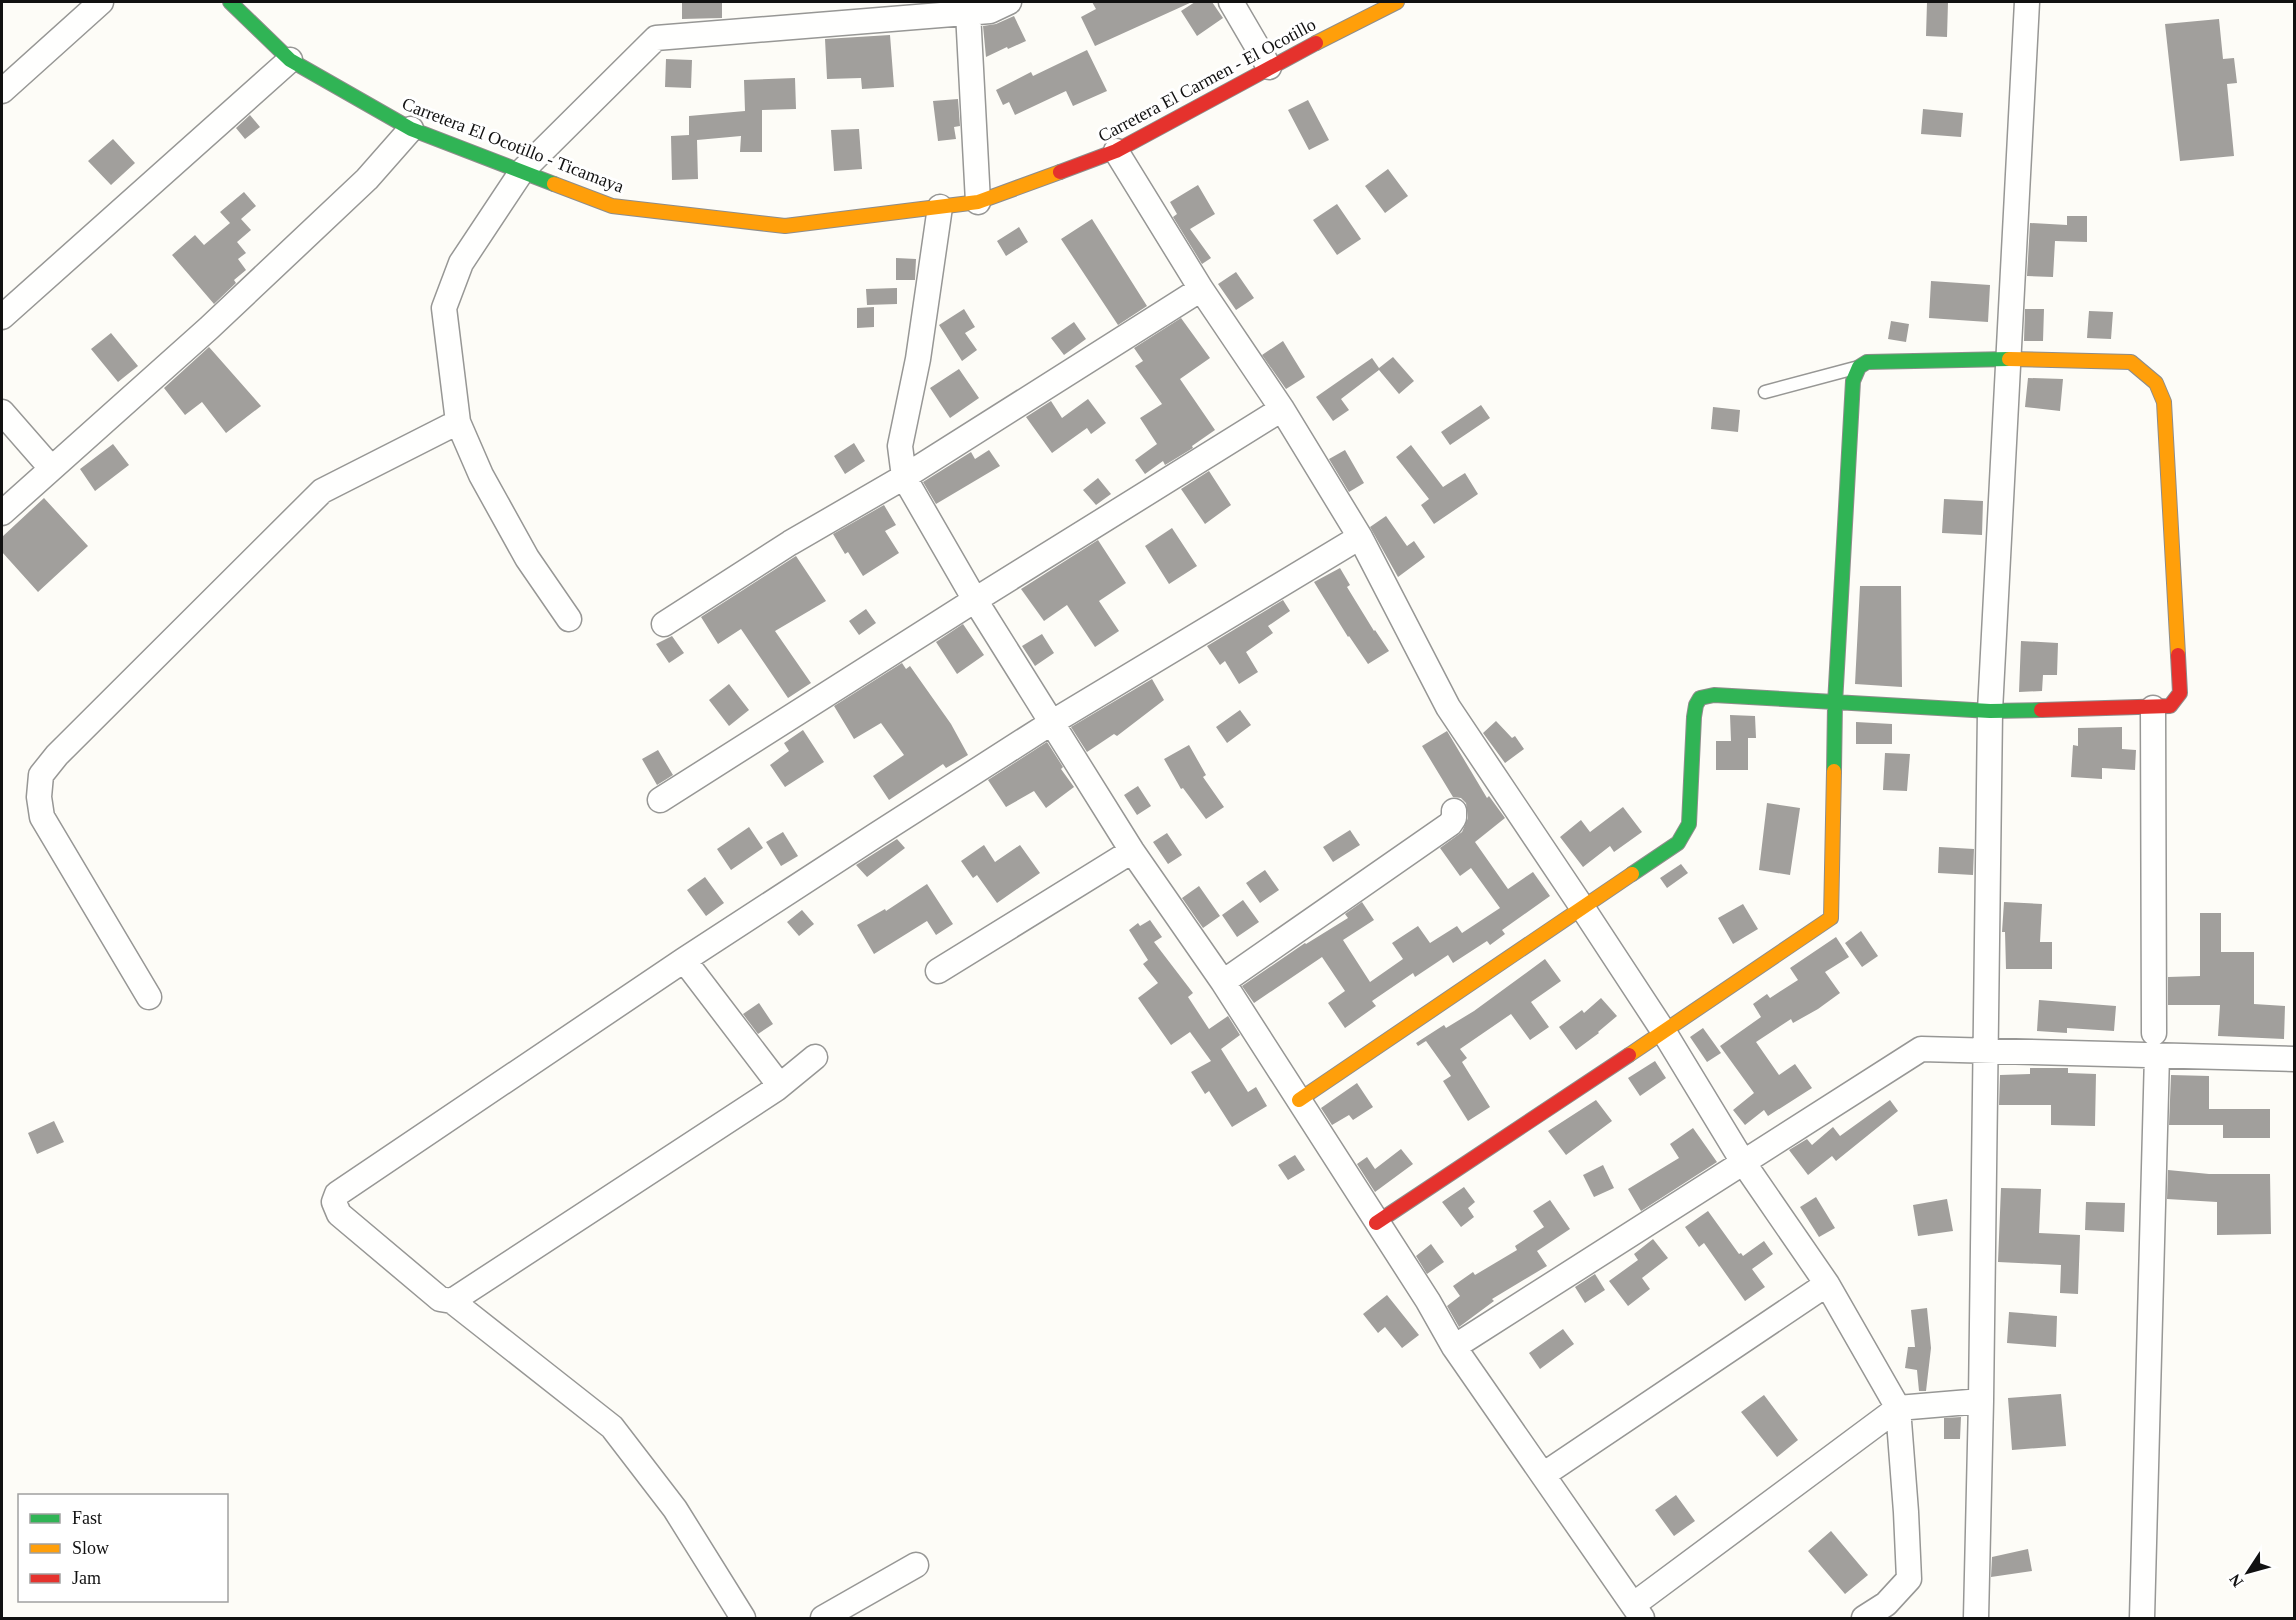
<svg xmlns="http://www.w3.org/2000/svg" width="2296" height="1620" viewBox="0 0 2296 1620" font-family="'Times New Roman',serif">
	<style>
		.building { fill: #a19f9c }
		.lines { fill: none; stroke-linecap: round; stroke-linejoin: round }
		.lane-casing { stroke: #979795; stroke-width: 15 }
		.street-casing { stroke: #979795; stroke-width: 27 }
		.fast-casing { stroke: #8e8d8b; stroke-width: 16 }
		.slow-casing { stroke: #8e8d8b; stroke-width: 16 }
		.jam-casing { stroke: #8e8d8b; stroke-width: 16 }
		.lane { stroke: #fffffe; stroke-width: 12 }
		.street { stroke: #fffffe; stroke-width: 24 }
		.fast { stroke: #30b455; stroke-width: 14 }
		.slow { stroke: #ff9f0a; stroke-width: 14 }
		.jam { stroke: #e5322d; stroke-width: 14 }
		.labels { text-anchor: middle; stroke-width: 6; stroke-linejoin: round; paint-order: stroke }
		.street-label { font-size: 18px; fill: #111; stroke: #fff }
	</style>
	<rect width="100%" height="100%" fill="#fdfcf7"/>
	<!-- building -->
	<path class="building" d="M682 2H722V18L682 19Z
		M1092 2H1192L1095 46 1081 17 1096 9Z
		M1195 2H1212L1223 18 1197 36 1181 11Z
		M1927 2H1948L1947 37 1926 36Z
		M1014 16 1026 41 1008 49 1007 47 986 57 983 26 996 24Z
		M2219 19 2223 59 2234 58 2237 83 2227 84 2234 156 2180 161 2165 24Z
		M890 35 894 87 862 89 861 78 827 79 825 39Z
		M1087 50 1107 91 1073 106 1066 91 1015 115 1009 102 1003 105 996 90 1031 72 1033 76Z
		M666 59 692 60 691 88 665 87Z
		M795 78 796 109 762 110V152H740L741 136 697 140 698 179 672 180 671 136 689 135V116L745 111 744 80Z
		M958 99 960 126 954 127 956 139 938 141 933 101Z
		M1308 100 1329 140 1309 150 1288 110Z
		M1923 109 1963 113 1961 137 1921 134Z
		M250 115 260 127 245 139 236 128Z
		M859 129 862 169 834 171 831 130Z
		M113 139 135 163 111 185 88 161Z
		M1388 169 1408 196 1385 213 1365 186Z
		M1198 185 1215 214 1190 229 1211 258 1202 264 1173 217 1177 214 1170 202Z
		M244 192 256 206 241 219 251 230 237 242 246 253 238 259 246 270 234 280 236 283 214 304 172 255 195 235 204 245 230 223 220 212Z
		M1337 204 1361 239 1337 255 1313 220Z
		M2067 216H2087V242L2055 241 2053 277 2027 276 2030 223 2067 225Z
		M1092 219 1147 306 1118 325 1061 239Z
		M1019 227 1028 242 1006 256 997 241Z
		M896 258 916 259 915 280H896Z
		M1236 272 1254 298 1236 310 1218 284Z
		M1931 281 1990 285 1988 322 1929 318Z
		M897 288V304L867 305 866 289Z
		M874 307V327L857 328V308Z
		M964 309 975 327 965 333 977 350 962 361 939 325Z
		M2025 309H2044L2043 341H2024Z
		M2089 311 2113 312 2111 339 2087 338Z
		M1181 318 1210 358 1180 379 1215 430 1192 446 1193 448 1165 465 1163 461 1145 474 1135 460 1157 444 1140 418 1162 404 1135 366 1143 361 1134 348Z
		M1891 321 1909 324 1906 342 1888 339Z
		M1074 322 1086 339 1064 355 1051 338Z
		M111 333 138 366 118 382 91 349Z
		M1283 341 1305 377 1286 389 1262 355Z
		M209 347 261 406 226 433 202 402 185 415 164 388Z
		M1393 357 1414 381 1399 394 1379 370 1341 399 1349 410 1333 421 1316 397 1372 358 1379 368Z
		M959 369 979 398 950 418 930 388Z
		M2028 378 2063 379 2060 411 2025 407Z
		M1088 399 1106 423 1091 434 1087 428 1052 453 1026 417 1051 401 1062 418Z
		M1481 405 1490 418 1450 445 1441 432Z
		M1713 407 1740 410 1738 432 1711 429Z
		M854 443 865 461 845 474 834 456Z
		M113 444 129 465 95 491 80 469Z
		M1411 445 1443 487 1465 473 1478 494 1434 524 1421 505 1429 499 1396 457Z
		M989 450 1000 466 936 504 923 482 971 452 975 459Z
		M1345 450 1364 483 1349 492 1329 459Z
		M1209 471 1231 505 1205 524 1181 489Z
		M1098 478 1111 494 1096 505 1083 490Z
		M44 498 88 546 38 592 2 552V537Z
		M1944 499 1983 501 1982 535 1942 533Z
		M884 505 896 525 885 531 899 553 863 576 848 552 845 554 833 534Z
		M1386 516 1407 546 1414 541 1425 557 1398 577 1370 527Z
		M1172 528 1197 566 1169 584 1145 546Z
		M1098 540 1126 583 1099 601 1119 631 1095 647 1067 605 1044 621 1021 589Z
		M796 556 826 601 775 631 811 683 788 698 741 629 718 644 701 617Z
		M1340 568 1350 585 1347 587 1374 631 1375 630 1389 651 1368 664 1349 636 1348 637 1314 582Z
		M1860 586H1901L1902 687 1855 684Z
		M1283 600 1290 611 1268 626 1273 633 1246 652 1258 672 1239 684 1225 661 1220 665 1207 646Z
		M866 609 876 623 859 635 849 621Z
		M963 624 984 655 957 674 936 642Z
		M1042 634 1054 653 1035 666 1022 646Z
		M672 636 684 653 669 663 656 644Z
		M2021 641 2058 643 2057 675H2043L2042 691 2019 692Z
		M902 663 906 669 910 666 951 724 968 755 946 768 943 764 889 800 873 776 904 755 881 723 854 739 834 706Z
		M1152 679 1164 700 1117 736 1114 734 1087 752 1071 727Z
		M729 684 749 710 729 726 709 700Z
		M1240 710 1251 725 1227 743 1216 727Z
		M1730 715 1755 716 1756 738H1748V770H1716V741H1731Z
		M1496 721 1512 738 1515 736 1524 749 1505 763 1483 733Z
		M1856 722 1892 724V744H1856Z
		M2122 727V749L2136 750 2135 770 2102 768V779L2071 777 2073 745 2078 746V728Z
		M803 730 824 762 785 787 770 765 789 751 784 743Z
		M1447 731 1487 798 1489 796 1505 818 1475 842 1508 889 1533 872 1550 896 1502 930 1505 934 1490 945 1487 941 1453 963 1448 955 1415 977 1413 973 1372 1001 1376 1006 1345 1028 1328 1003 1345 991 1322 957 1254 1003 1242 986 1305 943 1306 944 1348 918 1345 914 1362 902 1374 920 1343 940 1370 982 1403 959 1392 943 1418 926 1430 943 1457 926 1462 933 1500 908 1471 868 1460 876 1440 848 1462 832 1468 818 1466 803 1461 798 1453 797 1422 746Z
		M1047 742 1063 767 1061 769 1074 787 1046 808 1034 791 1006 807 988 780Z
		M1189 745 1206 775 1203 777 1224 807 1206 819 1183 788 1181 789 1164 759Z
		M658 750 673 775 657 785 642 759Z
		M1885 753 1910 754 1907 791 1883 790Z
		M1138 786 1151 806 1137 815 1124 795Z
		M1767 803 1800 808 1790 875 1759 870Z
		M1623 807 1642 832 1614 852 1610 846 1583 867 1560 837 1581 820 1590 832Z
		M749 827 763 848 731 870 717 849Z
		M1350 830 1360 845 1333 862 1323 847Z
		M783 832 798 856 781 866 766 842Z
		M1167 833 1182 855 1168 864 1153 842Z
		M897 839 905 848 867 877 856 865Z
		M984 845 995 862 1020 845 1040 873 997 903 977 875 973 878 961 861Z
		M1939 847 1974 849 1973 875 1938 873Z
		M1681 864 1688 873 1667 888 1660 878Z
		M1265 870 1279 890 1260 903 1246 883Z
		M705 877 724 903 706 916 687 890Z
		M927 884 953 924 936 935 927 921 874 954 857 925 885 909 886 911Z
		M1199 886 1220 916 1203 928 1182 898Z
		M1243 900 1259 922 1237 937 1222 915Z
		M2004 902 2042 904 2040 942H2052V969H2006L2005 932H2002Z
		M1743 904 1758 929 1733 944 1718 918Z
		M802 910 814 924 799 936 787 922Z
		M2200 913H2221V952H2254V1004L2285 1006 2284 1039 2218 1036 2220 1005H2168V977L2200 976Z
		M1150 920 1162 937 1154 942 1193 993 1188 997 1209 1029 1228 1016 1240 1035 1221 1049 1248 1092 1256 1087 1267 1106 1232 1127 1209 1091 1205 1094 1191 1072 1211 1061 1190 1032 1171 1045 1138 998 1158 983 1143 964 1148 960 1129 930 1138 923 1140 926Z
		M1861 931 1878 956 1862 967 1845 943Z
		M1836 937 1849 957 1825 972 1840 993 1818 1009 1793 1023 1791 1019 1756 1042 1779 1075 1795 1064 1812 1088 1768 1116 1764 1110 1745 1125 1733 1110 1754 1093 1720 1046 1761 1017 1753 1004 1767 994 1770 998 1798 980 1790 968Z
		M1545 959 1561 981 1531 1002 1549 1027 1530 1040 1511 1014 1460 1049 1467 1058 1462 1062 1490 1107 1468 1121 1443 1081 1451 1076 1426 1041 1418 1046 1416 1043 1444 1025 1446 1028 1474 1011Z
		M1601 998 1617 1016 1598 1032 1599 1033 1576 1050 1559 1027 1582 1010 1584 1013Z
		M2039 1000 2116 1006 2114 1031 2067 1028V1033L2037 1031Z
		M759 1003 773 1024 758 1034 743 1014Z
		M1703 1028 1721 1053 1707 1062 1690 1037Z
		M1655 1061 1666 1078 1640 1096 1628 1078Z
		M2030 1068H2068V1073L2096 1074 2095 1126 2051 1125V1105H1999L2000 1075 2030 1074Z
		M2171 1075 2209 1076V1109H2270V1138H2223V1125H2169Z
		M1357 1083 1373 1107 1353 1120 1349 1115 1332 1125 1321 1108Z
		M1596 1100 1612 1121 1566 1155 1548 1131Z
		M1890 1100 1898 1111 1836 1161 1832 1156 1808 1175 1789 1150 1807 1139 1812 1145 1833 1127 1840 1136Z
		M54 1121 64 1142 37 1154 28 1133Z
		M1693 1128 1717 1162 1641 1211 1628 1189 1679 1158 1670 1144Z
		M1401 1149 1413 1164 1375 1192 1357 1164 1367 1157 1375 1169Z
		M1295 1155 1305 1170 1288 1180 1278 1165Z
		M1603 1165 1614 1188 1594 1197 1583 1175Z
		M2168 1170 2209 1174H2270L2271 1234 2217 1235V1202L2167 1199Z
		M1464 1187 1475 1202 1468 1208 1474 1217 1461 1227 1442 1202Z
		M2001 1188 2041 1189 2039 1233 2080 1235 2078 1294 2060 1293 2061 1265 1998 1262Z
		M1816 1197 1835 1228 1819 1237 1800 1207Z
		M1947 1199 1953 1231 1918 1236 1913 1205Z
		M1550 1200 1570 1229 1537 1251 1547 1266 1492 1299 1494 1301 1459 1327 1447 1306 1460 1296 1453 1286 1473 1272 1475 1275 1517 1250 1515 1246 1544 1227 1533 1211Z
		M2086 1202 2125 1203 2124 1232 2085 1230Z
		M1708 1211 1739 1254 1741 1253 1743 1256 1764 1241 1773 1254 1752 1269 1765 1287 1745 1301 1704 1243 1699 1247 1685 1227Z
		M1653 1239 1668 1258 1642 1278 1650 1289 1628 1306 1609 1281 1638 1260 1634 1254Z
		M1431 1244 1444 1262 1427 1274 1416 1256Z
		M1595 1274 1605 1290 1585 1303 1575 1287Z
		M1387 1295 1419 1335 1402 1348 1385 1327 1378 1333 1363 1314Z
		M1927 1308 1931 1348 1926 1391H1919L1917 1370 1905 1368 1908 1347H1915L1911 1310Z
		M2009 1312 2057 1316 2056 1347 2007 1343Z
		M1563 1329 1574 1344 1540 1369 1529 1353Z
		M2061 1394 2066 1446 2012 1450 2008 1398Z
		M1764 1395 1798 1440 1777 1457 1741 1412Z
		M1961 1417 1960 1439H1944V1418Z
		M1676 1495 1695 1521 1674 1536 1655 1510Z
		M1831 1531 1868 1575 1845 1594 1808 1551Z
		M2028 1549 2032 1571 1991 1577 1992 1557Z"/>
	<g class="lines">
		<defs>
			<path id="lane" d="M1765 392 1855 368"/>
			<path id="street" d="M1231 2 1269 67
				M968 12 978 202
				M2 91 101 2
				M1116 151 1201 289 1282 409 1360 537 1448 707 1582 907 1664 1032 1743 1162 1827 1284 1898 1408 1906 1512 1909 1579 1886 1604 1864 1618
				M940 207 918 359 900 446 904 477 975 600 1132 851 1223 982 1428 1301 1454 1347 1642 1618
				M2 317 290 60
				M2 412 51 468
				M458 422 481 475 527 558 569 619
				M2 513 209 328 367 179 411 129
				M664 624 790 543 904 477 1201 289
				M2153 708 2154 1033
				M660 800 975 600 1282 409
				M684 960 774 1078 776 1089 452 1301 440 1299 339 1214 334 1202 337 1194 684 960 876 835 1051 723 1360 537
				M938 971 1132 851
				M1223 982 1450 824 1454 818V811
				M149 997 42 817 39 797 41 775 57 755 322 491 458 422 444 308 461 263 522 171 656 38 990 11 1009 2
				M776 1089 815 1057
				M452 1301 612 1427 675 1509 743 1618
				M1454 1347 1921 1049 2294 1059
				M1543 1475 1827 1284
				M1633 1605 1898 1408 1981 1401
				M823 1618 916 1565
				M1976 1618 1981 1401 1990 711 2027 2
				M2142 1618 2157 1055"/>
			<path id="fast" d="M230 2 290 60 411 129 554 184
				M1834 771 1835 704 1853 381 1859 367 1867 362 2009 359
				M1632 874 1678 843 1689 824 1694 717 1696 705 1700 698 1714 695 1990 711 2041 710"/>
			<path id="slow" d="M1316 43 1397 2
				M554 184 612 206 785 226 978 202 1060 172
				M2009 359 2131 362 2156 383 2164 402 2178 655
				M1629 1055 1831 918 1834 771
				M1299 1100 1632 874"/>
			<path id="jam" d="M1060 172 1116 151 1316 43
				M2041 710 2170 706 2180 693 2178 655
				M1376 1223 1629 1055"/>
		</defs>
		<!-- lane casing -->
		<use href="#lane" class="lane-casing"/>
		<!-- street casing -->
		<use href="#street" class="street-casing"/>
		<!-- fast casing -->
		<use href="#fast" class="fast-casing"/>
		<!-- slow casing -->
		<use href="#slow" class="slow-casing"/>
		<!-- jam casing -->
		<use href="#jam" class="jam-casing"/>
		<!-- lane -->
		<use href="#lane" class="lane"/>
		<!-- street -->
		<use href="#street" class="street"/>
		<!-- fast -->
		<use href="#fast" class="fast"/>
		<!-- slow -->
		<use href="#slow" class="slow"/>
		<!-- jam -->
		<use href="#jam" class="jam"/>
	</g>
	<g class="labels">
		<!-- street labels -->
		<g class="street-label">
			<text transform="translate(1207 80) rotate(-28)" y="6">Carretera El Carmen - El Ocotillo</text>
			<text transform="translate(513 145) rotate(21)" y="6">Carretera El Ocotillo - Ticamaya</text>
		</g>
	</g>
	<!-- border -->
	<rect width="2296" height="1620" fill="none" stroke="#111111" stroke-width="6"/>
	<!-- legend -->
	<rect x="18" y="1494" width="210" height="108" fill="#ffffff" stroke="#a0a0a0" stroke-width="1.5"/>
	<rect x="30" y="1514" width="30" height="9" fill="#30b455" stroke="#a0a0a0" stroke-width="1.5"/>
	<text x="72" y="1524" font-size="18" fill="#111111">Fast</text>
	<rect x="30" y="1544" width="30" height="9" fill="#ff9f0a" stroke="#a0a0a0" stroke-width="1.5"/>
	<text x="72" y="1554" font-size="18" fill="#111111">Slow</text>
	<rect x="30" y="1574" width="30" height="9" fill="#e5322d" stroke="#a0a0a0" stroke-width="1.5"/>
	<text x="72" y="1584" font-size="18" fill="#111111">Jam</text>
	<!-- north arrow -->
	<g transform="translate(2248 1572) rotate(234)" stroke="#ffffff" stroke-width="4.5" paint-order="stroke">
	<path d="M0-4.5L10 22L0 15L-10 22Z" fill="#111111"/>
	<text y="-9" font-size="16" font-weight="bold" text-anchor="middle" fill="#111111">N</text>
	</g>
</svg>
